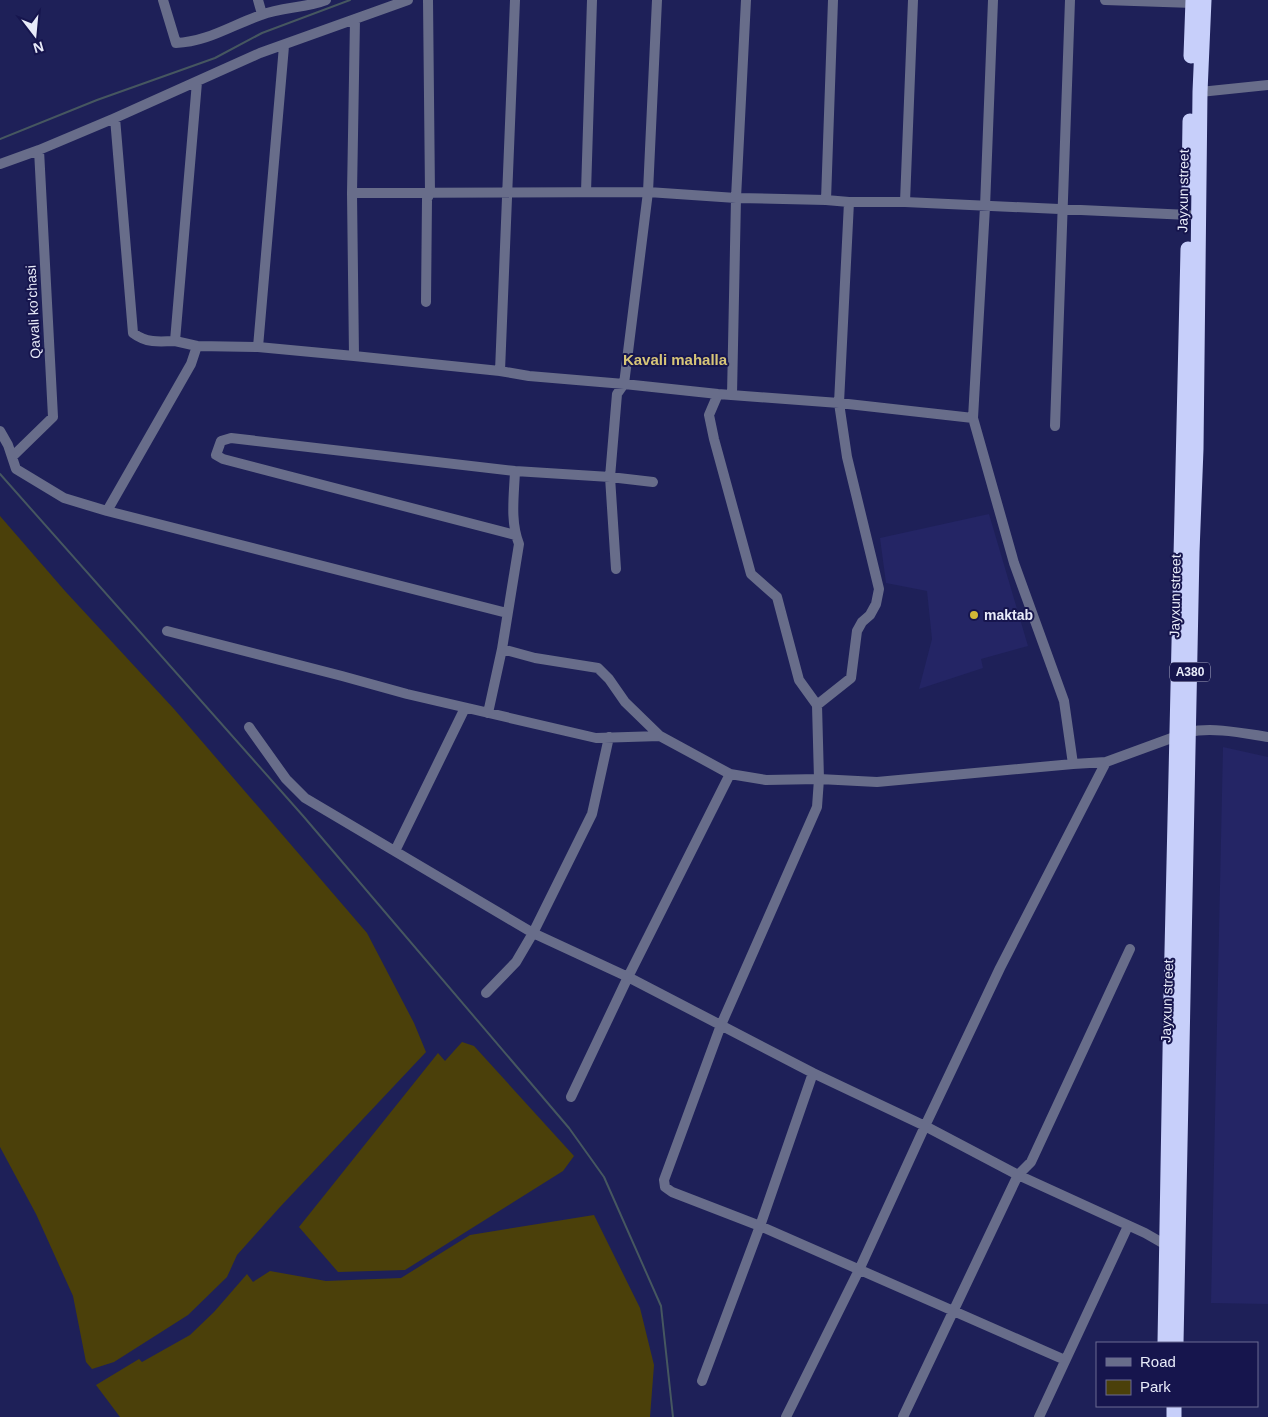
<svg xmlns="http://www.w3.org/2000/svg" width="1268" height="1417" viewBox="0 0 1268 1417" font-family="Helvetica,sans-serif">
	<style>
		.built { fill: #242565 }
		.green { fill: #4b400a }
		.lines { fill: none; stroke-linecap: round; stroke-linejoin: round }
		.stream { stroke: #465760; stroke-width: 2 }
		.minor { stroke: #686d8a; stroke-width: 10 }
		.highway { stroke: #c7cffa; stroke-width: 15 }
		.poi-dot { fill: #d2b736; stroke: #16154d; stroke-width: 2 }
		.labels { text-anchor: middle; stroke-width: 4; stroke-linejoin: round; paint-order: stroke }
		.shield { fill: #16154d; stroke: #a9abc5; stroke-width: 1 }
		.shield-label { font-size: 12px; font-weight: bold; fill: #e8ebf9 }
		.street-label { font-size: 14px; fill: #e8ebf9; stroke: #16154d }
		.poi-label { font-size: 14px; font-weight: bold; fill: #e8ebf9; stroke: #16154d; text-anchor: start }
		.neighbourhood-label { font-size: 15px; font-weight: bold; fill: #d7c578; stroke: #16154d }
	</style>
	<rect width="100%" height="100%" fill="#1e2058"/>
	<!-- built -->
	<path class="built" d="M989 514 1028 646 981 659 983 668 919 689 932 639 927 591 886 583 880 538Z
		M1223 747 1268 757V1304L1211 1303Z"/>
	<!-- green -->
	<path class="green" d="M0 516 65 591 174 709 367 933 414 1023 426 1052 280 1207 237 1255 227 1277 188 1315 114 1362 92 1369 86 1362 73 1296 36 1214 0 1147Z
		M462 1042 474 1046 574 1156 563 1171 405 1270 338 1272 299 1227 438 1053 445 1061Z
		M594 1215 640 1308 654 1365 650 1417H120L96 1385 139 1359 142 1362 190 1335 214 1312 247 1274 253 1282 270 1271 326 1281 401 1278 470 1235Z"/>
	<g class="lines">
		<!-- stream -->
		<path class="stream" d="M0 139 97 100 215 58 262 33 350 0
			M0 474 304 817 569 1128 604 1177 661 1306 673 1417"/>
		<!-- minor -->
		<path class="minor" d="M163 0 176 43C207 42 232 25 261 15 282 7 306 8 326 0
			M258 0 262 14
			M993 0 985 207 973 418 1014 563 1064 701 1073 764
			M1105 0 1193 3
			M1200 92 1268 85
			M115 118 133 333C146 343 159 342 175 341
			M0 164 39 150 115 118 260 53 408 0
			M586 192 592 0
			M352 193 648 192 736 198 826 200 849 202H905L1189 215
			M826 200 833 0
			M905 202 913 0
			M426 302 427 199 430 193 428 0
			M197 346 175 341 197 82
			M258 347 284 46
			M354 356 352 193 355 19
			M500 371 515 0
			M718 394 709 415 714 439 751 574 777 597 799 680 817 705 819 779 817 807 721 1025 664 1180 665 1187 672 1192 760 1226 1065 1360
			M732 395 736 198 746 0
			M1055 426 1070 0
			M0 431 8 445 16 469 64 498 107 511 507 613
			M13 456 53 417 39 150
			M107 511 191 364 197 346 258 347 354 356 500 371 529 376 624 384 718 394 839 403 973 418
			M515 535 223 459 216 455 221 441 231 438 515 471 610 477 653 482
			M616 569 610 477 617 394 624 384 648 192 657 0
			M167 631 342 676 407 694 596 738 660 736 730 774 766 780 819 779 877 782 1073 764 1106 762 1188 732C1214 727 1242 733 1268 737
			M502 649 535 658 598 668 609 679 625 702 660 736
			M817 705 851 678 857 631 862 622 870 615 876 604 879 589 847 457 839 403 849 202
			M488 713 502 649 519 544C510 521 514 496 515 471
			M249 727 286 779 305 798 533 933 628 977 813 1073 925 1126 1018 1175 1145 1233 1166 1245
			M395 851 465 708
			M486 993 516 962 533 933 592 814 609 737
			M571 1097 628 977 730 774
			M702 1381 760 1226 813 1073
			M786 1417 859 1270 925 1126 1000 968 1106 762
			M903 1417 1018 1175 1031 1162 1130 949
			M1039 1417 1128 1226"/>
		<!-- highway -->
		<path class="highway" d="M1191 56 1193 0
			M1189 188 1190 121
			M1165 1343 1171 995 1188 249
			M1176 1343 1192 552 1196 449 1200 92 1204 0
			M1174 1417V1406"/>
	</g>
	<!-- markers -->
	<circle class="poi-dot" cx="974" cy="615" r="5"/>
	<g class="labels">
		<!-- shield labels -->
		<rect class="shield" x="1170" y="662.5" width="40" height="19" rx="4"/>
		<g class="shield-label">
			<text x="1190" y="676">A380</text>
		</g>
		<!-- street labels -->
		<g class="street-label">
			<text transform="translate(1183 191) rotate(-89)" y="5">Jayxun street</text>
			<text transform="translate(33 312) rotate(-93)" y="5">Qavali ko'chasi</text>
			<text transform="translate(1175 596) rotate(-89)" y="5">Jayxun street</text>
			<text transform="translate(1167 1001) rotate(-88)" y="5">Jayxun street</text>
		</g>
		<!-- poi labels -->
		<g class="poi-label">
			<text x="984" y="620">maktab</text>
		</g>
		<!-- neighbourhood labels -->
		<g class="neighbourhood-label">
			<text x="675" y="365">Kavali mahalla</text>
		</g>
	</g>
	<!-- legend -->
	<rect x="1096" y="1342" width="162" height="65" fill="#16154d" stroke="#6a6b92"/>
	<rect x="1106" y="1358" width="25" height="8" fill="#686d8a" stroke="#6a6b92"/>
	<text x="1140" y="1367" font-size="15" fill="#e8ebf9">Road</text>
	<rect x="1106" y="1380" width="25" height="15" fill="#4b400a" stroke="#6a6b92"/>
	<text x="1140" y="1392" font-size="15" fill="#e8ebf9">Park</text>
	<!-- north arrow -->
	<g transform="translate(35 35) rotate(164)" stroke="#16154d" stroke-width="4" paint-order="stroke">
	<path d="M0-4L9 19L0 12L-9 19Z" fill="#e8ebf9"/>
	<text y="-8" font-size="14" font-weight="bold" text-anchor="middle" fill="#e8ebf9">N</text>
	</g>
</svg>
